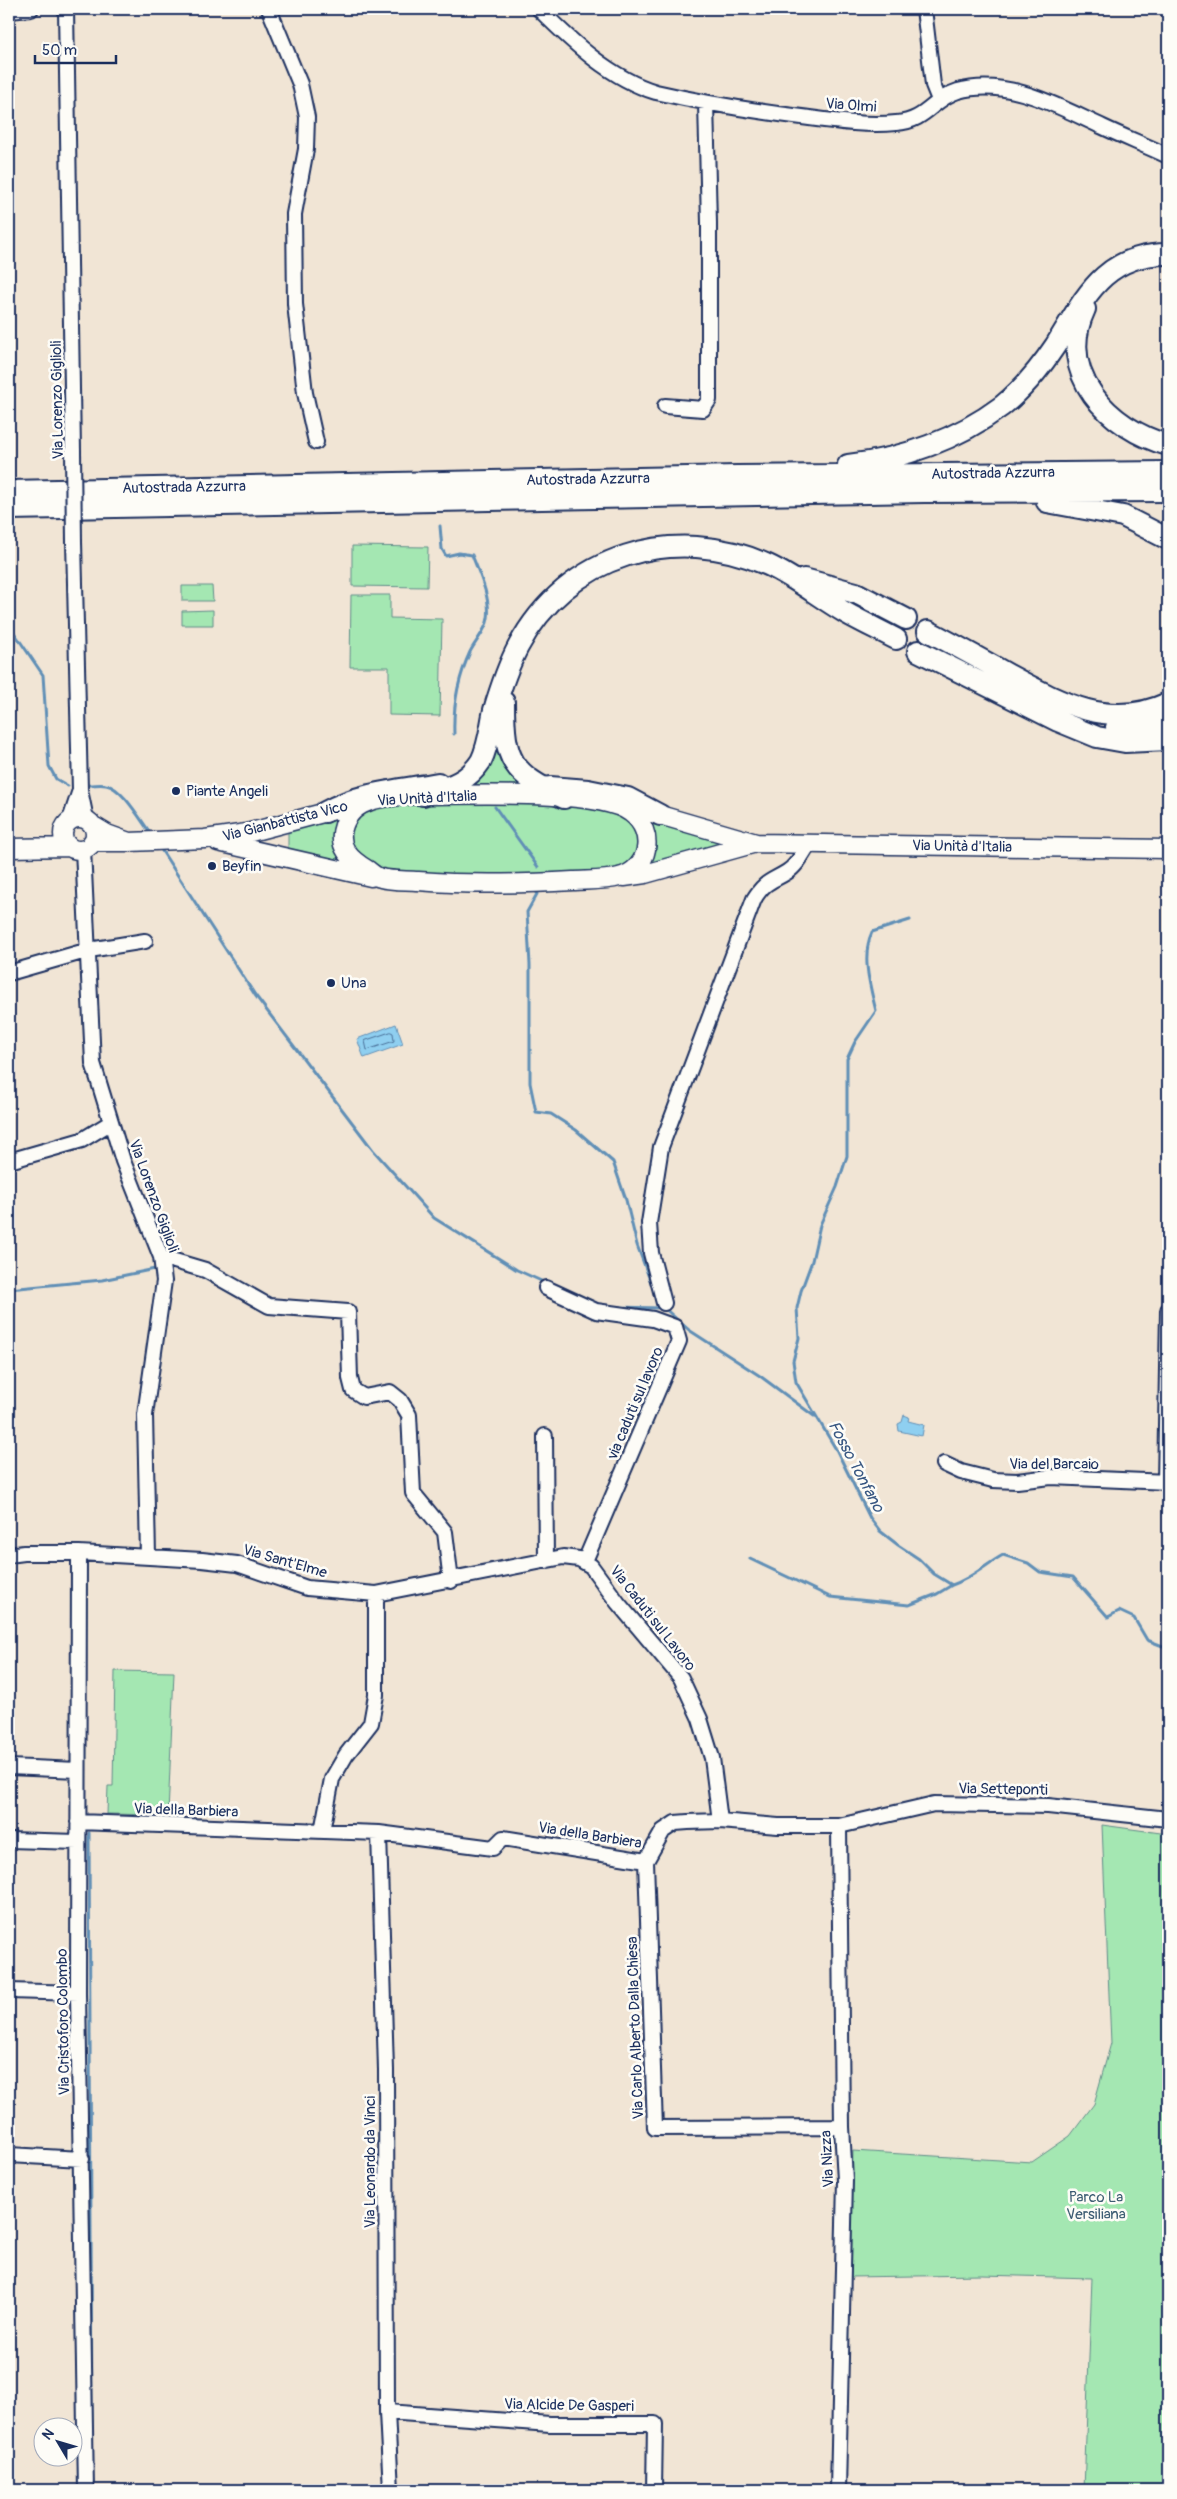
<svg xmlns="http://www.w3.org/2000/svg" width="1177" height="2499" viewBox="0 0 1177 2499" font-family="Pangolin,sans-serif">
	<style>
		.green { fill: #a4e7b2; stroke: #608b88 }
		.water { fill: #8fcff0; stroke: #618fb6 }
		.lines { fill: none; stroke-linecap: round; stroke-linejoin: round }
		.shore { stroke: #496f98; stroke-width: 1 }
		.stream { stroke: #618fb6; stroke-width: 3 }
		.minor-casing { stroke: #1b2f5e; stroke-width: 18 }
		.major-casing { stroke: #1b2f5e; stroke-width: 21 }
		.highway-casing { stroke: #1b2f5e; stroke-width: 24 }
		.minor { stroke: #fdfcf7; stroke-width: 14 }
		.major { stroke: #fdfcf7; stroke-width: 18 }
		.highway { stroke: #fdfcf7; stroke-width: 20 }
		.minor-bridge-casing { stroke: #1b2f5e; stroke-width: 18; stroke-linecap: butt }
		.minor-bridge { stroke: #fdfcf7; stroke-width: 14 }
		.poi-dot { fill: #1b2f5e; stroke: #fdfcf7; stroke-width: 2 }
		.labels { text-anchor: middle; stroke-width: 5; stroke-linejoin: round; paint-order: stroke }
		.street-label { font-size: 15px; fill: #1b2f5e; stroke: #fdfcf7 }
		.poi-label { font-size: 15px; fill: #1b2f5e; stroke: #fdfcf7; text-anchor: start }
		.park-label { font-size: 15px; fill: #3d5d73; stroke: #fdfcf7 }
		.water-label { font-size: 16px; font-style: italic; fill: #385782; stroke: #fdfcf7 }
	</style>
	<rect width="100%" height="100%" fill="#f1e5d5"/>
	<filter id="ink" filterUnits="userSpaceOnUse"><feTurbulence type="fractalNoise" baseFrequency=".02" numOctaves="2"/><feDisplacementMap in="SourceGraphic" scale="10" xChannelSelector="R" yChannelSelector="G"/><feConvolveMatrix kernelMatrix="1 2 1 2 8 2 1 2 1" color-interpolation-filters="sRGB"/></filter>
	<g filter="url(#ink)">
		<!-- green -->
		<path class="green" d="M352 546 428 547 427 587 352 586Z
			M182 586H212L213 601H182Z
			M351 595H390V618L442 619 440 716 389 715V667H350Z
			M213 610V625H182V611Z
			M495 732 529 790 470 792 469 781Z
			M470 800 603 807 631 822 642 840 638 858 612 872 482 878 385 871 355 855 347 831 366 807Z
			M645 816 729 844 644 868Z
			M345 817 356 867 288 849V833L290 828Z
			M115 1671 174 1672 168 1815 107 1814 108 1786H113Z
			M1102 1825 1168 1834V2490H1084L1092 2278 982 2275 849 2277 853 2151 1032 2162 1070 2136 1094 2104 1111 2043Z"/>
		<!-- water -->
		<path class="water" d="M396 1024 403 1044 364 1058 357 1039Z
			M904 1415 909 1417 908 1421 924 1425 922 1436 899 1431 898 1424 902 1422Z"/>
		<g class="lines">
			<!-- shore -->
			<path class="shore" d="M391 1032 393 1033 394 1041 367 1050 365 1041Z"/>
			<!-- stream -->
			<path class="stream" d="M440 526 442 549 446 556 459 553 472 555C479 573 491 598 488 618 487 629 475 642 470 652 458 678 453 706 454 734
				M9 625 43 675 49 766 56 779 68 786
				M90 785C95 785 101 784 106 785 122 787 141 821 151 834
				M495 807 538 867
				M162 851 255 995 373 1150 434 1218 517 1270 548 1284
				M537 894 527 912 530 965V1083L536 1112 551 1114 576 1130 613 1162 626 1200 637 1245 656 1296
				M910 920 872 932C861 956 870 986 876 1011L855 1042 847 1059V1156L837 1187 820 1225 812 1261 801 1291 797 1308 799 1338 793 1361 796 1382 837 1451 870 1518 880 1531 898 1545 919 1559 934 1574 952 1585C972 1578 985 1565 1003 1555L1028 1563 1040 1572 1073 1577 1108 1617 1119 1611 1134 1618 1147 1640 1168 1648
				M9 1289 102 1280 155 1269
				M662 1306 689 1330 760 1376 814 1416
				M612 1307 663 1308
				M750 1559 830 1597 909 1605 937 1594 952 1585
				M89 1833 92 2432"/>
			<defs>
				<path id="minor" d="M66 9 73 451
					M269 9 300 84 307 117 306 149 294 214 295 304 305 393 316 442
					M539 9C571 41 611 79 656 92 704 103 753 111 802 117 833 121 865 126 896 123 927 121 932 99 958 91 1008 77 1059 107 1103 127 1124 137 1147 146 1168 156
					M924 9 933 85 939 100
					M9 11 31 9
					M665 406 703 409 709 400V223L706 103
					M74 542 80 790 86 819
					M70 820 79 793
					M83 849 93 1063 123 1161 161 1257 164 1281 145 1415 148 1556
					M9 973 89 950 145 941
					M9 1161 82 1140 110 1123
					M161 1257 205 1270 269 1306 348 1312 350 1378 353 1390 364 1397 390 1392 400 1400 409 1415 413 1493 445 1532 451 1581
					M546 1288 596 1311 653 1319 675 1327 679 1341 585 1561
					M664 1303 651 1253 649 1223 661 1147 754 899C765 881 771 882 787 872 797 866 803 853 809 844
					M545 1436 546 1561
					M944 1464 961 1472 993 1480 1017 1481 1051 1477 1168 1482
					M1165 1483 1168 1310
					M79 1553 78 1993 86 2490
					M9 1555 24 1553H79L202 1560 237 1564 307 1588 376 1594 563 1557 579 1559 591 1566 618 1603 681 1678 700 1719 712 1758 720 1821
					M9 1767 78 1770
					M78 1822 379 1833 493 1848 503 1838 646 1861 663 1831 675 1823 688 1822 720 1821 778 1826H839L934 1804 1048 1806 1168 1819
					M322 1831 332 1779 346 1755 371 1723 376 1695V1594
					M379 1833 386 2070 387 2412 391 2490
					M9 1840 78 1842
					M646 1861 655 2128 842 2127
					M9 1991 78 1993
					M9 2155 82 2159
					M387 2412 550 2424H655L654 2490
					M838 2490 845 2180 842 2127 839 1826"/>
				<path id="major" d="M423 795C466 795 601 789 631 813 656 832 650 869 619 877 605 881 587 880 573 881 521 884 470 885 418 881 407 880 392 881 381 878 376 877 372 873 368 870 351 860 336 847 344 825 355 794 395 797 423 795Z
					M646 811 756 843 1168 849
					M63 834a16 16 0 1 1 32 0a16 16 0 1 1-32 0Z
					M92 825 107 834 129 842H92
					M129 842 205 839 247 833 338 809
					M218 842 371 877
					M9 848 70 847
					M624 877 645 874 756 843"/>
				<path id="highway" d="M1085 309C1055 373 1109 429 1168 445
					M848 465C903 459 958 439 1002 406 1022 390 1041 367 1055 346 1085 298 1103 254 1168 254
					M9 491 737 476 1168 472
					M1047 502 1123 516 1168 539
					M9 509 924 492 1168 491
					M804 579 856 593 906 619
					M928 631C955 645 982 660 1009 675 1061 703 1110 730 1168 703
					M918 651 1058 721 1097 737 1125 742 1168 740
					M504 702C504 761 511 773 564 798
					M1116 727 1139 729 1168 723
					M550 787 588 790 628 798 660 815
					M423 795C447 787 466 784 481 761 489 745 490 728 494 710 500 690 508 666 518 647 567 554 675 523 768 565 796 578 820 598 846 613 862 622 879 630 896 639
					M325 812C361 792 398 790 438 783"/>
			</defs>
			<!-- minor casing -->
			<use href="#minor" class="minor-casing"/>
			<!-- major casing -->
			<use href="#major" class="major-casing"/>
			<!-- highway casing -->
			<use href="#highway" class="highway-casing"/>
			<!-- minor -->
			<use href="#minor" class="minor"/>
			<!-- major -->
			<use href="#major" class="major"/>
			<!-- highway -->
			<use href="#highway" class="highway"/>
			<defs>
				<path id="minor-bridge" d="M73 451 74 542"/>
			</defs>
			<!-- minor-bridge casing -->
			<use href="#minor-bridge" class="minor-bridge-casing"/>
			<!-- minor-bridge -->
			<use href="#minor-bridge" class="minor-bridge"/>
		</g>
	</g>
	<!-- markers -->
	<g class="poi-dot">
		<circle cx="176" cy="791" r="5"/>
		<circle cx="212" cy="866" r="5"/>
		<circle cx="331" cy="983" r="5"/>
	</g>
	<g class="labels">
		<!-- street labels -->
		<g class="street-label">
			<text transform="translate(851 105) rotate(4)" y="5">Via Olmi</text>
			<text transform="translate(57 400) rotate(-91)" y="5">Via Lorenzo Giglioli</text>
			<text transform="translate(993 473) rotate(-1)" y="5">Autostrada Azzurra</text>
			<text transform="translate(588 479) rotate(-1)" y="5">Autostrada Azzurra</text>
			<text transform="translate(184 487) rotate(-1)" y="5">Autostrada Azzurra</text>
			<text transform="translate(427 798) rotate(-3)" y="5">Via Unità d'Italia</text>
			<text transform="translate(285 821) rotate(-14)" y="5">Via Gianbattista Vico</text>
			<text transform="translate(962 846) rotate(1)" y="5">Via Unità d'Italia</text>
			<text transform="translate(154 1196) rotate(70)" y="5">Via Lorenzo Giglioli</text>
			<text transform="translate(635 1403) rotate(-67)" y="5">via caduti sul lavoro</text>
			<text x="1054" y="1469">Via del Barcaio</text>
			<text transform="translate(285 1561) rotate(16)" y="5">Via Sant'Elme</text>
			<text transform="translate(653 1618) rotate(52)" y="5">Via Caduti sul Lavoro</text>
			<text transform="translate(1003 1789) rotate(1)" y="5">Via Setteponti</text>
			<text transform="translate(186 1810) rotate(2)" y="5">Via della Barbiera</text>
			<text transform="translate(590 1835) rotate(9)" y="5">Via della Barbiera</text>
			<text transform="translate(63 2022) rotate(-91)" y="5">Via Cristoforo Colombo</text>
			<text transform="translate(635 2028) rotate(-92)" y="5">Via Carlo Alberto Dalla Chiesa</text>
			<text transform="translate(827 2159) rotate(-93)" y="5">Via Nizza</text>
			<text transform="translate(370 2162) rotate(-90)" y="5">Via Leonardo da Vinci</text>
			<text transform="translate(569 2405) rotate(1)" y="5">Via Alcide De Gasperi</text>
		</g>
		<!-- poi labels -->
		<g class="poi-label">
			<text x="186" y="796">Piante Angeli</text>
			<text x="222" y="871">Beyfin</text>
			<text x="341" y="988">Una</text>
		</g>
		<!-- park labels -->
		<g class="park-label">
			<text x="1096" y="2202">Parco La<tspan x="1096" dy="17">Versiliana</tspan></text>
		</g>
		<!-- water labels -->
		<g class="water-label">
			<text transform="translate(857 1466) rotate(62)" y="6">Fosso Tonfano</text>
		</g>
	</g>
	<!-- margin -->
	<rect width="1177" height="2499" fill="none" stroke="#fdfcf7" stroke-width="30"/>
	<rect x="15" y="15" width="1147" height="2469" fill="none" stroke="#1b2f5e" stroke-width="2" filter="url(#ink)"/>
	<!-- north arrow -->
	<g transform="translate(58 2442) rotate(308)"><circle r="24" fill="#fdfcf7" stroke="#a3aaba"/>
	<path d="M0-4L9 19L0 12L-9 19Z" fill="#1b2f5e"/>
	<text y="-8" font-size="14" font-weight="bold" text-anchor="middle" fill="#1b2f5e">N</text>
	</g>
	<!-- scale -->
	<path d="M35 55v8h81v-8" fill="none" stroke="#1b2f5e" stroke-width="2.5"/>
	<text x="42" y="55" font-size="15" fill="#1b2f5e" stroke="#fdfcf7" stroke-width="4" paint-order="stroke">50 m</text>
</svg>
